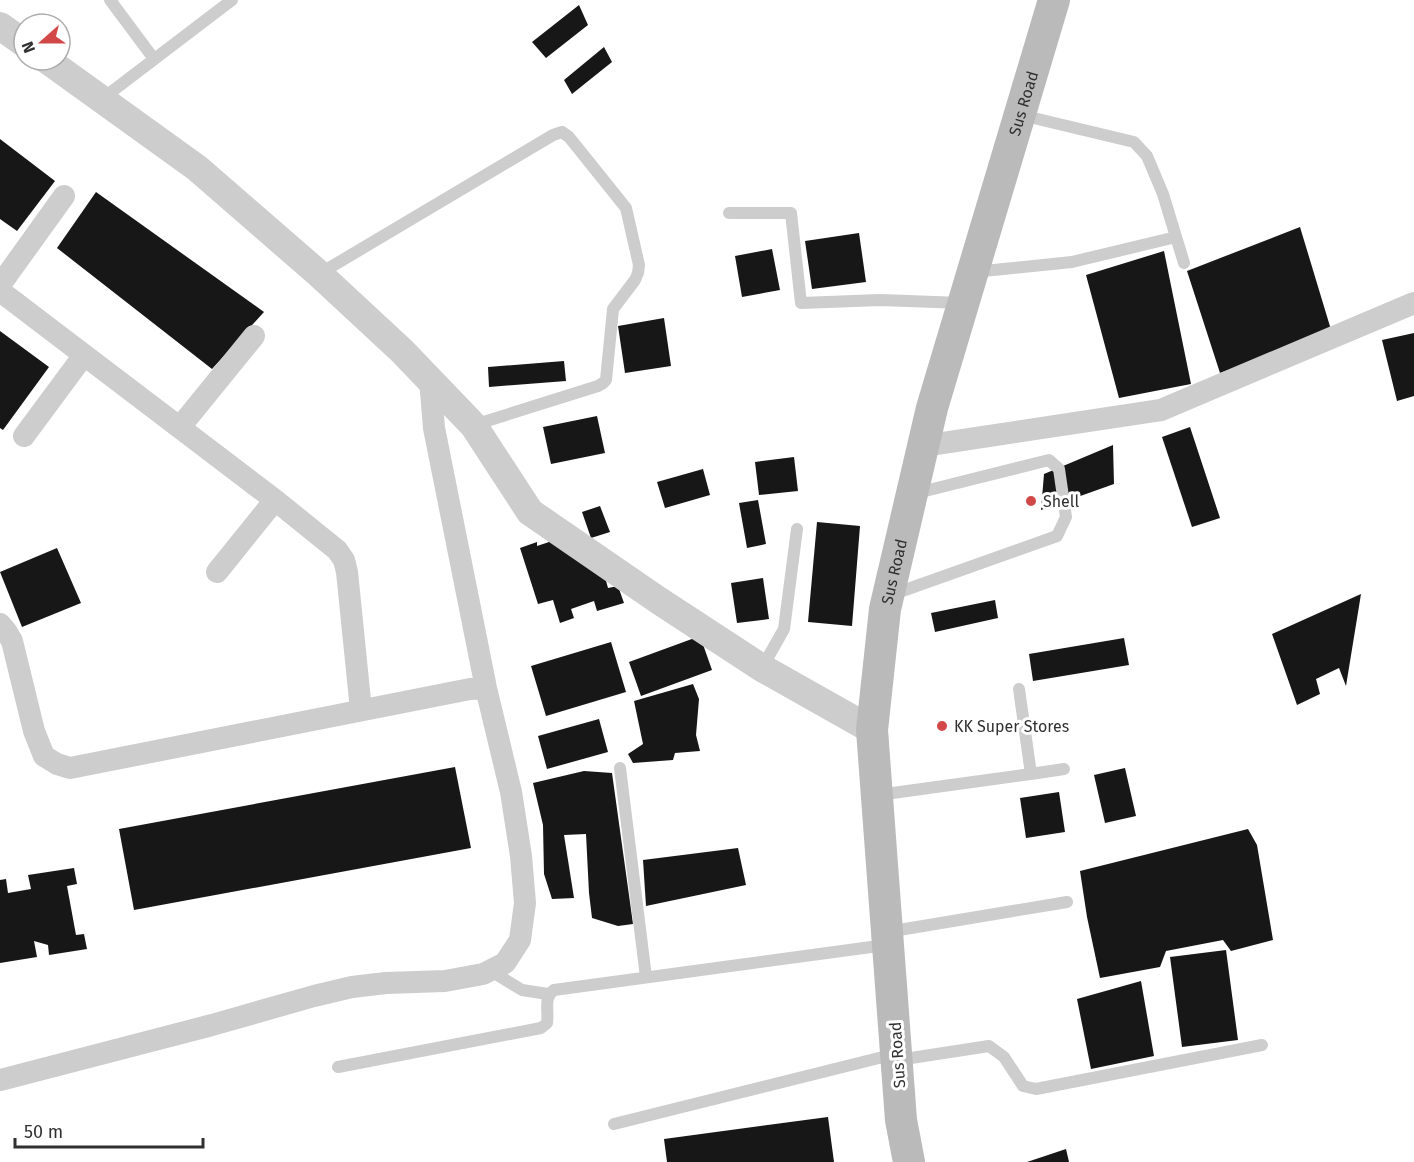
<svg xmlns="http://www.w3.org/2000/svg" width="1414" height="1162" viewBox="0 0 1414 1162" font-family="'Fira Sans',sans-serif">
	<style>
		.building { fill: #171717 }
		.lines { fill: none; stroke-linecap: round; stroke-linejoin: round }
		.service { stroke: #cdcdcd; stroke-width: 12 }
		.minor { stroke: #cdcdcd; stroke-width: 22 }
		.tertiary { stroke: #cdcdcd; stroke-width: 28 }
		.secondary { stroke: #bababa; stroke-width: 32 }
		.poi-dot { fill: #d24848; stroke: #fff; stroke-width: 2 }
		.labels { text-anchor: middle; stroke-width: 6; stroke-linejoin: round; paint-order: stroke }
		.street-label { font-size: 16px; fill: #303030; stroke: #fff }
		.poi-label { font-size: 16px; fill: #303030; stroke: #fff; text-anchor: start }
	</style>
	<rect width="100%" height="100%" fill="#fff"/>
	<!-- building -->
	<path class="building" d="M579 5 588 25 546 58 532 42Z
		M604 47 612 62 572 94 564 80Z
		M0 139 55 181 17 231 0 219Z
		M96 192 264 312 212 369 57 248Z
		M1300 227 1332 333 1220 373 1187 271Z
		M859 233 866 282 812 289 805 241Z
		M772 249 780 290 742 297 735 256Z
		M1164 251 1191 384 1119 398 1086 275Z
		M664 318 671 366 625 373 618 326Z
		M0 331 49 367 3 430 0 428Z
		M1414 333V396L1397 401 1382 340Z
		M564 361 566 381 489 387 488 367Z
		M597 416 605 453 551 464 543 427Z
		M1190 427 1220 518 1192 527 1162 437Z
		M1113 445 1114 484 1041 510 1044 474Z
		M794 457 798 491 759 495 755 462Z
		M703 469 710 495 665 508 657 482Z
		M758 500 766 544 747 548 739 503Z
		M600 506 610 532 591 538 582 512Z
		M817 522 860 526 852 626 808 622Z
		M548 539 605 577 608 588 618 586 624 603 597 611 594 601 571 609 574 618 560 623 553 600 538 604 520 548 537 542V546L549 542Z
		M57 548 81 603 22 627 0 572Z
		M763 578 769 619 737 623 731 583Z
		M1361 594 1346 686 1339 668 1316 679 1320 694 1297 705 1272 634Z
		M995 600 998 618 935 632 931 613Z
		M700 636 712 670 641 696 629 662Z
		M1124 638 1129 665 1033 681 1029 654Z
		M611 642 626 692 546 716 531 666Z
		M693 684 699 699 696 735 700 751 675 753 673 760 633 763 628 754 643 744 634 701Z
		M599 719 608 752 547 769 538 736Z
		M455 767 471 848 134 910 119 829Z
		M1125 768 1136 816 1105 823 1094 775Z
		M584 771 612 773 633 924 618 926 592 918 589 893 586 834 564 835 574 898 552 899 544 874 543 825 533 783Z
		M1059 792 1065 832 1026 838 1020 798Z
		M1248 829 1257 845 1273 940 1231 951 1223 940 1166 951 1160 967 1100 978 1087 917 1080 871Z
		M738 848 746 885 646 906 643 860Z
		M74 868 77 884 67 886 76 935 84 934 87 949 49 955 48 945 34 941 37 957 0 963V880L6 879 8 893 31 889 28 875Z
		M1226 950 1238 1040 1182 1047 1170 957Z
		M1141 981 1154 1056 1091 1069 1077 999Z
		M828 1117 834 1162H667L664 1139Z
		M1066 1149 1069 1162H1027Z"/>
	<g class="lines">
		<!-- service -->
		<path class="service" d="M110 0 154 59
			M102 99 232 0
			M1021 115 1134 142 1147 156 1163 194 1184 263
			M729 213H791L801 303 880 300 962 303
			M974 272 1072 262 1176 237
			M319 274 553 135 562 132 569 137 626 208 639 265 638 273 635 280 613 309 606 380 603 383 598 386 474 425
			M891 595 1057 536 1066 517 1059 469 1049 460 913 494
			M762 668 784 629 797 529
			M1019 689 1031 774
			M620 768 646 977
			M878 795 1031 774 1064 769
			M887 932 1067 902
			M491 971 522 990 548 994
			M898 1060 989 1046 1004 1057 1023 1086 1036 1089 1262 1045
			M338 1067 541 1028 547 1023C549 1012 543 997 554 990L886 945
			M614 1124 895 1054"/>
		<!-- minor -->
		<path class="minor" d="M0 285 64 196
			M0 291 275 500 337 550 344 560 347 572 361 710
			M180 427 254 336
			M24 436 84 355
			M923 446 1161 410 1414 303
			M217 572 275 500
			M0 624 6 631 12 641 34 731 44 756 57 764 70 768 470 689 486 688
			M0 1080 212 1025 314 996 352 987 386 983 445 981 483 974 505 963 520 940 525 903 521 856 511 792 486 688 434 428 430 379"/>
		<!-- tertiary -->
		<path class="tertiary" d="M0 26 24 43
			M47 60 197 168 319 274 402 351 474 426 530 512 658 600 762 668 872 730"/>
		<!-- secondary -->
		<path class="secondary" id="s1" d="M909 1162 901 1120 872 730 885 609 932 408 1054 0"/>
	</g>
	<!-- markers -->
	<g class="poi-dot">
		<circle cx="1031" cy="501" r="6"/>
		<circle cx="942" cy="726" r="6"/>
	</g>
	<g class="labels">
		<!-- street labels -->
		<g class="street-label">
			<text dy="6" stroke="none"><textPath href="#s1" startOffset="1080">Sus Road</textPath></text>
			<text dy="6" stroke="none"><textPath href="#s1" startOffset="594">Sus Road</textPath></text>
			<text transform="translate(897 1055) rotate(-94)" y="6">Sus Road</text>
		</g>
		<!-- poi labels -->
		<g class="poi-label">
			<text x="1043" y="507">Shell</text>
			<text x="954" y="732">KK Super Stores</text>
		</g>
	</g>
	<!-- north arrow -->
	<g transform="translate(42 42) rotate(249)"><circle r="28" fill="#ffffff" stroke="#acacac" stroke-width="1.5"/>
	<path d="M0-4.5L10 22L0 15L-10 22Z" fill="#d24848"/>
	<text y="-9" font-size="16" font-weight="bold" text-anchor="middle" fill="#303030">N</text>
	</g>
	<!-- scale -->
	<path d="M15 1138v9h188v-9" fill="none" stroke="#303030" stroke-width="3"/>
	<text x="24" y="1138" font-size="18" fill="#303030" stroke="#ffffff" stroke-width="4.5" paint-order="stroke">50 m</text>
</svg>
